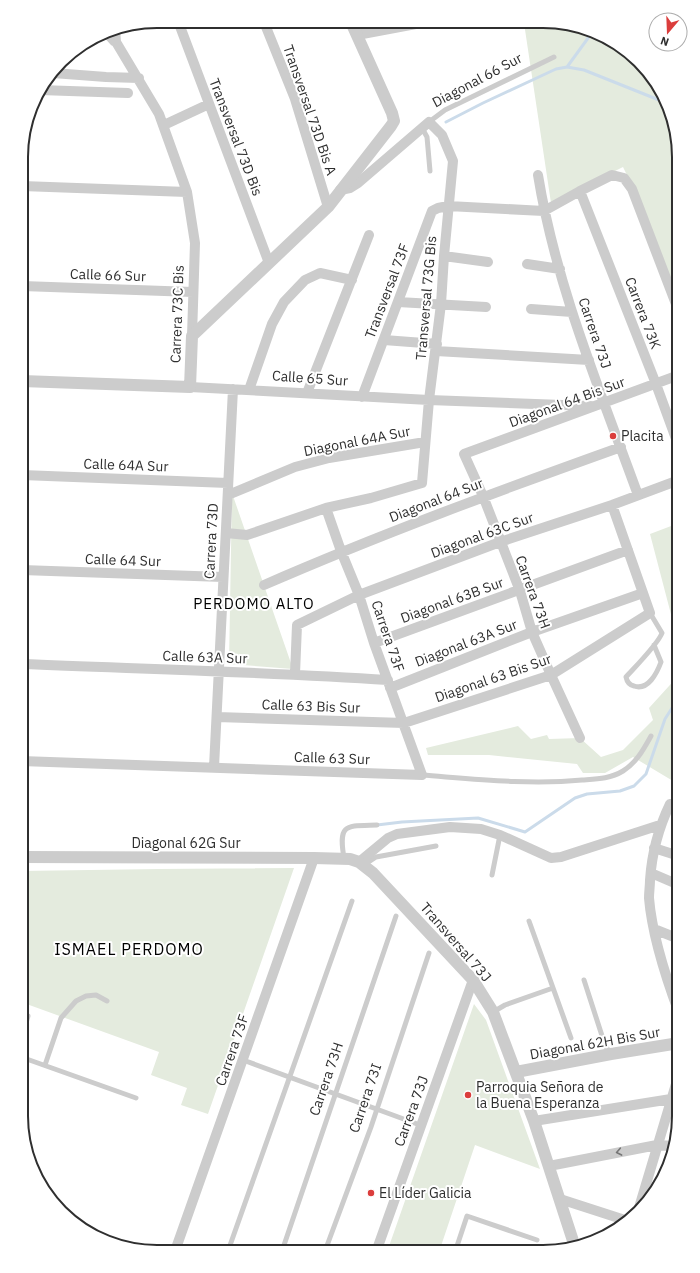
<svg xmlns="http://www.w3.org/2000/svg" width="700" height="1273" viewBox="0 0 700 1273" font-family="'IBM Plex Sans',sans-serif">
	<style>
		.green { fill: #e4ebde }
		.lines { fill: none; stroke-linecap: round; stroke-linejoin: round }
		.stream { stroke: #cbdbea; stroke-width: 3 }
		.service { stroke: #ccc; stroke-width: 5 }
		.minor { stroke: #ccc; stroke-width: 10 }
		.tertiary { stroke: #ccc; stroke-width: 12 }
		.oneway { stroke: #767676 }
		.poi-dot { fill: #db3d3c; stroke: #fff; stroke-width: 1.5 }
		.labels { text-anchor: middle; stroke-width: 4; stroke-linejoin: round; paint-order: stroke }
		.street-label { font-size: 14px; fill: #2f2f2f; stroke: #fff }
		.poi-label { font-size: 14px; fill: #2f2f2f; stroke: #fff; text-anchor: start }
		.neighbourhood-label { font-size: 15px; letter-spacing: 1px; fill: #000; stroke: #fff }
		.quarter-label { font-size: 16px; letter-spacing: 1px; fill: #000; stroke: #fff }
		.rim { fill: none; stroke: #2f2f2f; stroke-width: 2 }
	</style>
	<rect width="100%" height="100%" fill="#fff"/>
	<!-- green -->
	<path class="green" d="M524 23 569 24 633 55 672 113 679 157V300L643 208 623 167 551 203Z
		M232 493 293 669 229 664Z
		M679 523V645L650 534Z
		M679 675V775L673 781 633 757 605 773H583L577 764 489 755H428L426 748 518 726 531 739 547 735 549 739 580 738 601 757 623 750 653 720 649 708Z
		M294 868 208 1114 181 1105 187 1088 151 1075 159 1052 21 1002V871L159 869Z
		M474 1004 486 1020 540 1169 475 1145 439 1252H387Z"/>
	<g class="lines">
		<!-- stream -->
		<path class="stream" d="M567 67 591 34
			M446 122 483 103 556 69 567 67 584 70 664 102
			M377 825 402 822 478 818 525 832 575 798 587 794 620 791 634 786 646 774 665 719 679 697"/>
		<!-- service -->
		<path class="service" d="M429 122 445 110 554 57
			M422 128 427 137 430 171
			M650 613 662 633C658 644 635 667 626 677 627 682 629 685 634 686 648 691 657 673 661 662L654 645
			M422 775C475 779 529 785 582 780 596 779 610 779 623 771 637 762 643 750 651 736
			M344 858C338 823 346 826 377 825
			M364 865 376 857 436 846
			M492 875 500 835
			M529 921 571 1038
			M584 980 605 1045 610 1053
			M493 1012 505 1005 553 988
			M21 1040 28 1016
			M21 1057 136 1098
			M243 1060 420 1125
			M45 1065 61 1018 76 1001 86 996 96 995 107 1001
			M228 1251 352 901
			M282 1251 396 916
			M325 1251 371 1127 429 953
			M455 1252 467 1216 537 1240"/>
		<!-- minor -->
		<path class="minor" d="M178 21 269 263
			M264 22 295 99 328 207
			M115 29 116 42 159 114 187 192 195 243 192 336
			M105 31 114 41 116 42
			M357 35 421 23
			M53 73 106 77 139 78
			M40 90 128 93
			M164 125 209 104
			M538 175C556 286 600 390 638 495
			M22 186 187 192
			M580 191 656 384 679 447
			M444 256 488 262
			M527 264 560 269
			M22 286 193 292
			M398 302 486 307
			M531 309 572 312
			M384 340 437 344
			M436 351 589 360
			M190 387 429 400 590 406
			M249 390 272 324 284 302 305 280 320 273 352 280
			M307 393 369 235
			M362 397 432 211 438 208 448 206 544 211 580 191 612 175 624 178 632 189 679 312
			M22 475 228 483
			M228 495 295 467 329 458 425 442
			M226 533 247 535 326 508 371 498 422 483 429 400 441 304 444 256 453 161 442 135 429 122 358 183 350 188 340 190
			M22 570 223 577
			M264 585C381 534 501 490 621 447
			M374 643 628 550
			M22 664C144 669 266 672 388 680
			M295 674 297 625 359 595 500 542 612 505 679 480
			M390 688 532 632 643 593
			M217 717 404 723 551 675 650 613 612 505
			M580 738 551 675 532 632 520 591 483 496 464 454 679 375
			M21 761 422 775 374 643 359 595 341 551 326 508
			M214 767 233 389
			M654 848 679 856
			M359 862 388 838 397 834 450 827 481 829 500 835 551 858 561 857 660 825
			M651 873 679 885
			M654 929 679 939
			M679 1013C666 978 652 935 649 898 649 892 650 886 650 880 652 851 658 829 670 804L679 806
			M534 1121 671 1099
			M549 1166 657 1145 674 1146
			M560 1199 628 1221
			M638 1211 679 1074
			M175 1251 314 858
			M376 1252 473 980"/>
		<!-- tertiary -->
		<path class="tertiary" d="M22 381 190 387 192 336 328 207 391 126 394 121 392 113 351 22
			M21 857 314 858 350 859 359 862 373 873 473 980 493 1012 534 1121 575 1247
			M516 1072 611 1054 679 1043"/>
	</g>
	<!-- one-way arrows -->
	<defs><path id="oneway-chevron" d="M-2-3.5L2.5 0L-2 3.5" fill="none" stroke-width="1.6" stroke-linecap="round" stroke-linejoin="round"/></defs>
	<use class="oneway" href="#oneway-chevron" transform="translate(619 1152) rotate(169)"/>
	<!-- markers -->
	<g class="poi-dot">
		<circle cx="613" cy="436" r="4"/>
		<circle cx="468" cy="1095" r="4"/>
		<circle cx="371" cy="1193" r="4"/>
	</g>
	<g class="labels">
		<!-- street labels -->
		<g class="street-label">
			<text transform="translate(477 80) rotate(-28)" y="5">Diagonal 66 Sur</text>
			<text transform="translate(310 110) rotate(71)" y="5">Transversal 73D Bis A</text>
			<text transform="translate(236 137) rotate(69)" y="5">Transversal 73D Bis</text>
			<text transform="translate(108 275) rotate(2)" y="5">Calle 66 Sur</text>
			<text transform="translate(387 291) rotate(-69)" y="5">Transversal 73F</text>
			<text transform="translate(426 298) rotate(-85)" y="5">Transversal 73G Bis</text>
			<text transform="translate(643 313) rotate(69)" y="5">Carrera 73K</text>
			<text transform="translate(177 314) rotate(-88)" y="5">Carrera 73C Bis</text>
			<text transform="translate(595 333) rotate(71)" y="5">Carrera 73J</text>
			<text transform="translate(310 378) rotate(4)" y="5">Calle 65 Sur</text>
			<text transform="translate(567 402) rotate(-20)" y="5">Diagonal 64 Bis Sur</text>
			<text transform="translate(357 441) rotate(-11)" y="5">Diagonal 64A Sur</text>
			<text transform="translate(126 465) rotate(2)" y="5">Calle 64A Sur</text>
			<text transform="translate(436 500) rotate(-21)" y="5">Diagonal 64 Sur</text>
			<text transform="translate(482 535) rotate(-20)" y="5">Diagonal 63C Sur</text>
			<text transform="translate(211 541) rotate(-87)" y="5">Carrera 73D</text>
			<text transform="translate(123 560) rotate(2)" y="5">Calle 64 Sur</text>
			<text transform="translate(533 592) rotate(70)" y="5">Carrera 73H</text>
			<text transform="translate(452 600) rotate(-20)" y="5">Diagonal 63B Sur</text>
			<text transform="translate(388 636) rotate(71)" y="5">Carrera 73F</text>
			<text transform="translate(466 643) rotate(-21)" y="5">Diagonal 63A Sur</text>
			<text transform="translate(205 657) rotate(2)" y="5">Calle 63A Sur</text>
			<text transform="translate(493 678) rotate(-19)" y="5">Diagonal 63 Bis Sur</text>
			<text transform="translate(311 706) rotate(2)" y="5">Calle 63 Bis Sur</text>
			<text transform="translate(332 758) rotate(2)" y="5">Calle 63 Sur</text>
			<text x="186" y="848">Diagonal 62G Sur</text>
			<text transform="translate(456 942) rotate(49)" y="5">Transversal 73J</text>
			<text transform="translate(595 1043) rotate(-10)" y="5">Diagonal 62H Bis Sur</text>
			<text transform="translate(232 1050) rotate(-71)" y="5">Carrera 73F</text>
			<text transform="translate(326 1079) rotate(-71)" y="5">Carrera 73H</text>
			<text transform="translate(365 1098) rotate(-71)" y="5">Carrera 73I</text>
			<text transform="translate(411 1111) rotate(-70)" y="5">Carrera 73J</text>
		</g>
		<!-- poi labels -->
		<g class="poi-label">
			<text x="621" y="441">Placita</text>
			<text x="476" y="1092">Parroquia Señora de<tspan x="476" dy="16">la Buena Esperanza</tspan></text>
			<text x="379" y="1198">El Líder Galicia</text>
		</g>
		<!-- neighbourhood labels -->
		<g class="neighbourhood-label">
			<text x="254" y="609">PERDOMO ALTO</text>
		</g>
		<!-- quarter labels -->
		<g class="quarter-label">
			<text x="129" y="955">ISMAEL PERDOMO</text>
		</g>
	</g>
	<!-- crop -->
	<path d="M0 0H700V1273H0ZM157 28H543A129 129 0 0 1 672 157V1116A129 129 0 0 1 543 1245H157A129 129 0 0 1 28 1116V157A129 129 0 0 1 157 28Z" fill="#fff" fill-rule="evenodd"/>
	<path class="rim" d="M157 28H543A129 129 0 0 1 672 157V1116A129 129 0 0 1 543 1245H157A129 129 0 0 1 28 1116V157A129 129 0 0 1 157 28Z"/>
	<!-- north arrow -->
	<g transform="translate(668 32) rotate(199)"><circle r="19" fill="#ffffff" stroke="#acacac"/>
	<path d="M0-3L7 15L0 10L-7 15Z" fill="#db3d3c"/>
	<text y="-6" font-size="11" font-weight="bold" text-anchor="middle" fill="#2f2f2f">N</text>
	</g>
</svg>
